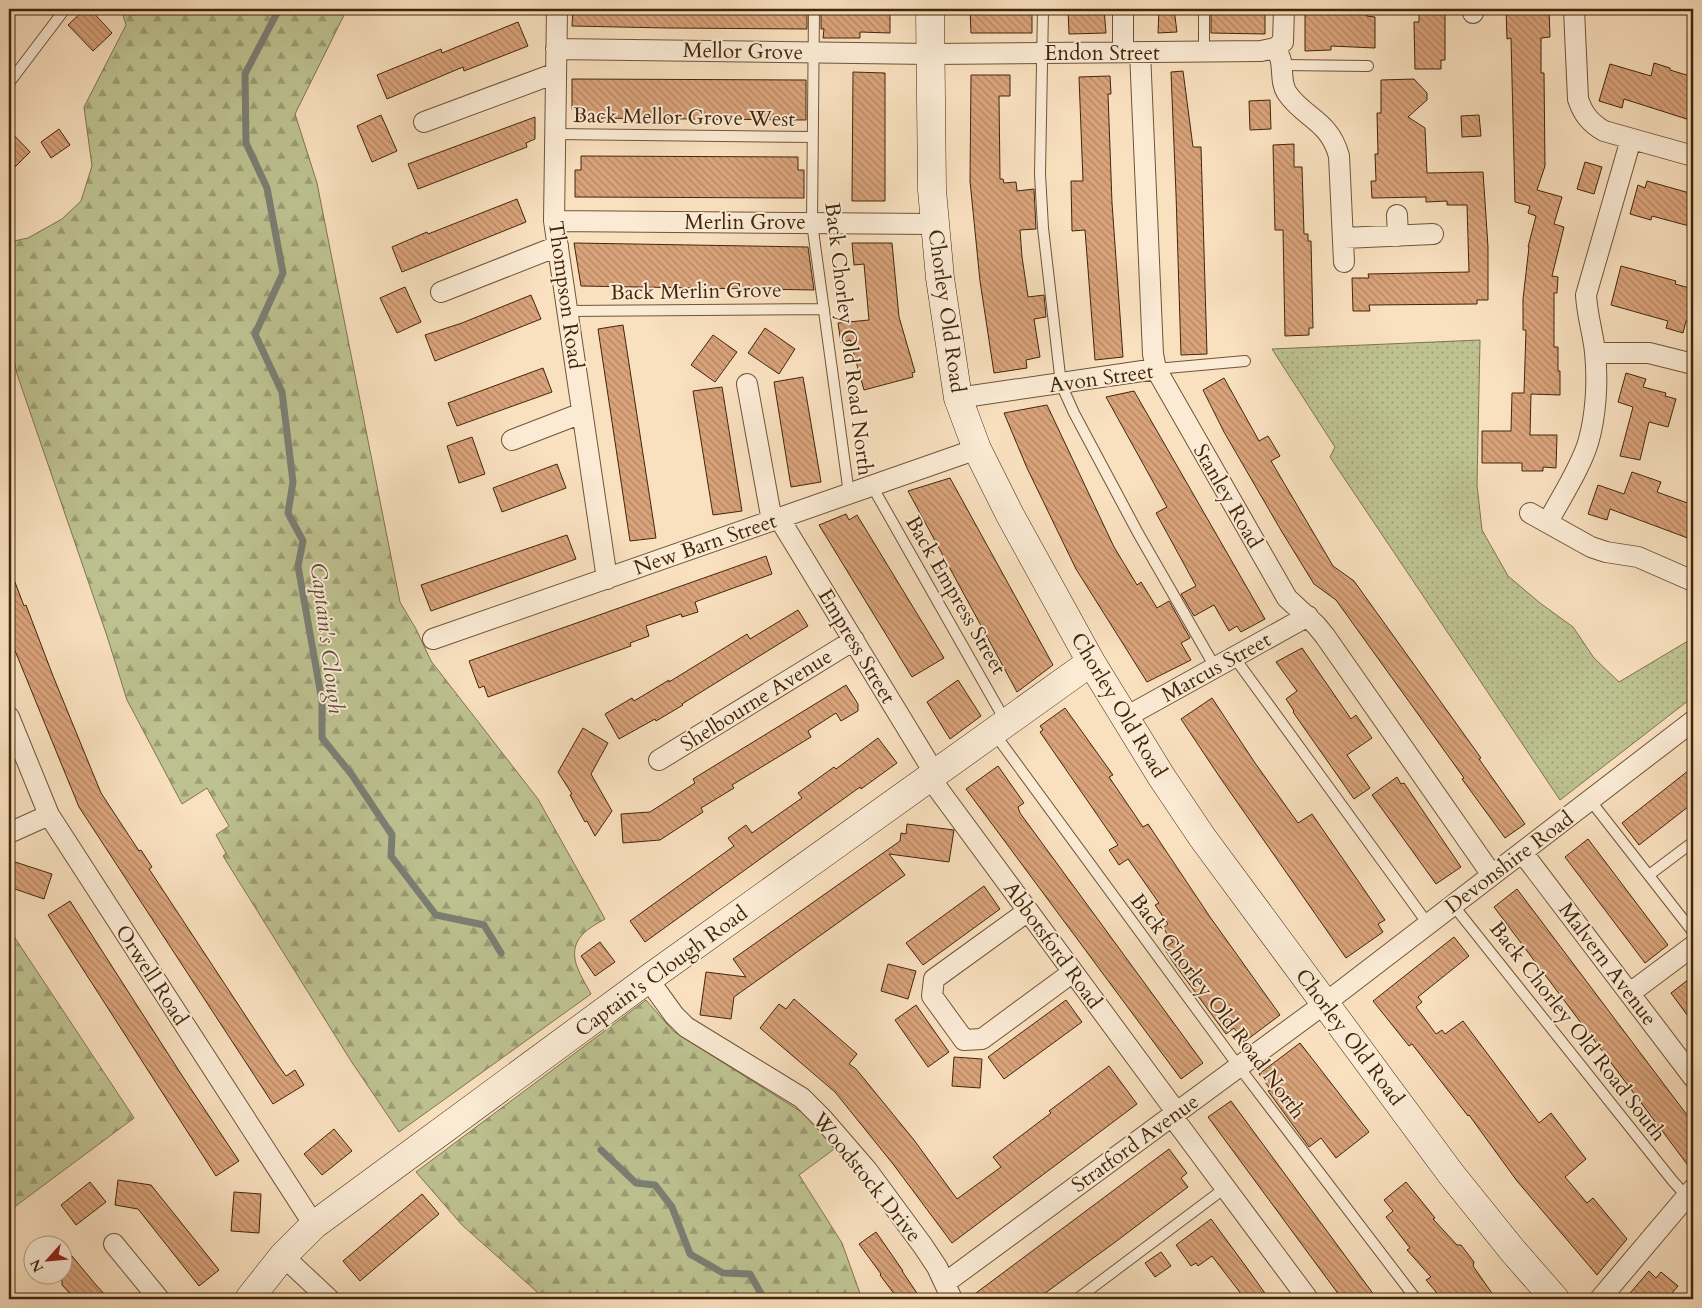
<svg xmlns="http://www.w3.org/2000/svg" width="1702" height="1308" viewBox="0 0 1702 1308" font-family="Cardo,serif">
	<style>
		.grass { fill: url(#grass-dots); stroke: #80744e }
		.forest { fill: url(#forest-firs); stroke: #80744e }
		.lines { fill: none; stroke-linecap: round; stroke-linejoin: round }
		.stream { stroke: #7b7f74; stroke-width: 7 }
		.building { fill: url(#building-back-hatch); stroke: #42260a }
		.lane-casing { stroke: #705437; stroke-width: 12 }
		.street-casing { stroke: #705437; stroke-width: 22 }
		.secondary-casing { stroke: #42260a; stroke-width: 29 }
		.lane { stroke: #fbebd5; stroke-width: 10 }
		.street { stroke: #fbebd5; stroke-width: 20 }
		.secondary { stroke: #fbebd5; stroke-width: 28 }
		.labels { text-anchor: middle; stroke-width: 4; stroke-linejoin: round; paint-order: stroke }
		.street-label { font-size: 21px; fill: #42260a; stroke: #fbebd5 }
		.water-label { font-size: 22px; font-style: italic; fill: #5a4b36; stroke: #fbebd5 }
	</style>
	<defs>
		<pattern id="grass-dots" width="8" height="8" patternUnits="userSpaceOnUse" patternTransform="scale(1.25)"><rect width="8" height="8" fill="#bec291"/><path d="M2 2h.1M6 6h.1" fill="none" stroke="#9c9d75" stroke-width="1.8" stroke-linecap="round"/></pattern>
		<pattern id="forest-firs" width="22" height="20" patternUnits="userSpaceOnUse" patternTransform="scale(1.25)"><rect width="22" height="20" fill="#bec291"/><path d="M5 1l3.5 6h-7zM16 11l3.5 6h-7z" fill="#9c9d75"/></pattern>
		<pattern id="building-back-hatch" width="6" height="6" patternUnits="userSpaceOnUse" patternTransform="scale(1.25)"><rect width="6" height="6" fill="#daa37b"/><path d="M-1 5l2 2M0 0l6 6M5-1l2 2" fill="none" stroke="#b28563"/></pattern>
	</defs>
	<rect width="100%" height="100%" fill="#f9e0bf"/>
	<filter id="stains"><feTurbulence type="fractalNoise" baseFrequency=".004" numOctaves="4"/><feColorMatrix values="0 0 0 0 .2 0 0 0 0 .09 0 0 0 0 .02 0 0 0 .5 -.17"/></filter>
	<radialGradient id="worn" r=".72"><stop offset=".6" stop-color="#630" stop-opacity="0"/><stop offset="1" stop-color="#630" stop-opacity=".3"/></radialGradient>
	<!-- grass -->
	<path class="grass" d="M1480 340 1477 485 1482 530 1508 576 1540 603 1573 627 1594 658 1619 682 1693 638V697L1560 800 1330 457 1335 447 1272 349Z"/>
	<!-- forest -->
	<path class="forest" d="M121 9H347L295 114 317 183 400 602 416 629 431 661 538 799 605 919C598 923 588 928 582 935 565 954 581 975 591 994L399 1132 351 1061 223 856 226 853 216 835 229 826 207 788 182 804 127 700 107 636 17 374 9 338V242L28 238 62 219 81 201 92 166 84 107 126 25Z
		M11 932 134 1118 9 1211V933Z
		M646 1000 673 1031 803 1113 837 1147 799 1175 842 1243 862 1299H545L462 1225 416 1172Z"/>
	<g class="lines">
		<!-- stream -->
		<path class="stream" d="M279 9 245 74 246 143 267 188 283 273 255 334 282 392 293 482 288 513 303 541 298 566 322 701V738L352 775 392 835 391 856 436 915 484 925 501 953
			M601 1150 636 1183 655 1185 672 1207 690 1254 723 1273 750 1274 764 1299"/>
	</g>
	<!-- building -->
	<path class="building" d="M85 9H90L112 33 93 51 68 25Z
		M573 9H807V29L667 28 572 26Z
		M821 9H890V33L860 32V38H823L824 29H821Z
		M970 9H1032V33H971Z
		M1068 9H1104L1106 33 1069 34Z
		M1159 9H1174L1177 32 1158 33Z
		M1211 9H1265V34L1211 33Z
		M1305 9H1367V16L1375 17V48L1331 46V50L1305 51Z
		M1419 9H1445V60H1441V69H1415L1414 22H1419Z
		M1549 9 1550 37 1541 38V73H1544L1545 166 1537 190 1562 197 1554 224 1564 227 1552 276 1558 277 1557 293H1554V347H1558V371H1560V395L1531 394 1530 435H1557L1556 468 1543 467V471H1522V463H1482V431H1511L1512 393H1524L1526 330H1523V299L1529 247H1528L1536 216 1528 213 1530 206 1515 202 1511 38 1507 39 1506 10Z
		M518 22 528 46 464 71 463 67 387 99 377 75 441 49 442 53Z
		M1654 63 1670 68V70L1693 77V121L1624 99 1622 108 1599 101 1610 64 1651 76Z
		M1183 71 1193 147H1201L1207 354 1181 355 1176 194 1171 72Z
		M853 72 885 73V201H852Z
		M971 75H1010V96H999L1000 179H1003L1004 183 1016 182 1017 191 1034 189 1036 229 1020 230 1022 257 1028 297 1044 295 1046 317 1034 319 1040 357 1026 360 1027 368 994 373 980 281 970 181Z
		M1110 76 1111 94H1108L1112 203 1123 357 1095 360 1085 230 1072 231 1071 181H1083L1079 77Z
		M572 79 806 80V120L578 118V109H572Z
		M1414 79 1427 93V100L1408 117 1425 128 1427 173 1483 172 1488 247V300H1477V304L1369 305 1370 311H1353L1352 278H1369L1368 274 1469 272 1467 205H1447V201L1426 202V197L1372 198 1371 181H1376L1375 154H1378L1377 113H1381V80Z
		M1270 100 1271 129 1250 130 1249 101Z
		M381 115 397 151 372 162 357 126Z
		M1479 115 1481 136 1462 137 1461 116Z
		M535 117V139L526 143 527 147 418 189 408 164Z
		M59 129 70 145 51 158 41 142Z
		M9 130 30 152 9 173Z
		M1294 144V167H1302L1304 234H1308V241H1311L1313 328H1309V335L1285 336 1283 230H1275L1273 145Z
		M581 156 798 157V170H804V198L575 197V170H581Z
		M1585 162 1602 167 1594 194 1577 189Z
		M1647 181 1693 194V227L1652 216 1651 220 1630 214 1638 185 1645 188Z
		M517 199 526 222 402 272 392 247 427 232 428 234Z
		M574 243 808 247 814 290 581 286Z
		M852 243H892L899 317 915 372 912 373 913 377 864 390 850 340 841 343 838 323 869 320 864 264 854 265Z
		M1621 266 1676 281 1675 284 1693 289V323L1686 321 1683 333 1666 328 1668 321 1611 305Z
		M405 287 421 322 397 333 380 298Z
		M531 295 541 319 435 361 425 335 462 323Z
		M623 325 656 538 630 541 598 329Z
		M765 328 795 349 779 374 748 353Z
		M713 335 737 352 715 382 691 365Z
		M543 368 552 392 457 426 448 403Z
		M1626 373 1646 379 1643 387 1666 393 1665 396 1676 399 1668 427 1649 422 1640 460 1620 456 1633 407 1618 402Z
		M803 377 821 482 791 487 774 382Z
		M1224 378 1259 441 1268 436 1280 456 1271 461 1333 566 1354 581 1481 758 1479 759 1525 824 1505 838 1462 779 1464 778 1336 600 1314 584 1282 532 1224 432 1203 390Z
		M722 387 742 511 713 515 693 391Z
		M1134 391 1265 619 1241 632 1237 626 1229 631 1214 605 1194 616 1181 594 1196 586 1156 513 1167 507 1106 397Z
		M1047 405 1114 547 1137 585 1141 582 1157 608 1169 601 1190 638 1181 643 1191 660 1147 682 1076 569 1027 468 1004 413Z
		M472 437 485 474 459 483 447 446Z
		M557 464 566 488 502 512 493 488Z
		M1632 472 1661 482 1657 492 1693 505V540L1610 509 1607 520 1588 514 1598 485 1624 494Z
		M950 478 1053 665 1017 692 908 491Z
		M846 514 849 520 857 515 944 658 912 677 819 525Z
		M567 535 576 559 431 611 421 585Z
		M766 556 772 574 695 602 698 612 682 617 681 614 646 626 649 636 630 643 631 646 488 697 484 686 479 688 469 661Z
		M9 569H10L24 606 26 605 53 676 101 793 139 851 141 850 152 867 149 869 276 1062 286 1076 295 1070 304 1085 273 1104 79 807 9 636Z
		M798 610 808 626 706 689 682 704 683 705 656 721 655 719 619 739 605 714 632 698 634 701 669 680V682L747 634 750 639Z
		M1302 648 1351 719 1356 715 1372 738 1347 755 1370 788 1354 799 1293 712 1294 711 1286 699 1297 691 1276 662Z
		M958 680 981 716 950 739 927 702Z
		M846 685 858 704V711L841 721 836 713 808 731 811 737 732 785 734 788 701 808 703 812 660 840 623 843 621 814 650 812 695 783 693 779Z
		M1212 698 1255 763 1298 823 1312 814 1385 920 1378 924 1383 932 1346 958 1221 779 1181 719Z
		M1065 708 1113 775 1109 777 1143 827 1148 824 1210 917 1280 1015 1244 1042 1234 1028 1226 1034 1173 962 1164 948 1173 942 1163 928 1168 924 1155 905 1159 903 1128 859 1119 865 1109 850 1118 845 1040 732 1043 730 1040 726Z
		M583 728 608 743 591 774 612 811 595 836 587 821 585 822 570 795 572 794 558 772Z
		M878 738 897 763 861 789 860 787 645 942 630 921 734 846 728 838 746 825 752 833 802 798 798 793 834 767 836 769Z
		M998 766 1024 803 1018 807 1020 813 1203 1063 1181 1079 966 789Z
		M1693 767V803L1639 845 1622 823Z
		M1397 777 1401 784 1404 783 1461 867 1436 884 1372 795Z
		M907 824 954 830 949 862 889 854 905 875 734 997 731 1019 700 1015 706 972 746 977 733 959 900 841 901 833 906 834Z
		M1588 839 1668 945 1645 963 1565 857Z
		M9 860 52 874 44 899 9 887Z
		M984 886 1000 909 923 965 906 943Z
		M1517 889 1693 1123V1172L1494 907Z
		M70 901 181 1074 239 1161 216 1176 48 915Z
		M1454 937 1469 956 1418 997 1422 1002 1416 1007 1436 1034 1442 1030 1445 1034 1463 1021 1539 1123 1551 1113 1586 1159 1565 1177 1587 1203 1593 1198 1627 1239 1597 1275 1517 1181 1469 1115 1468 1116 1412 1044 1409 1046 1373 1001Z
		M600 942 615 962 595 976 581 956Z
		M888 964 916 971 908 999 881 991Z
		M1693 976V1023L1671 993Z
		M794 999 857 1054 849 1064 856 1069 914 1140 957 1199 1001 1167 993 1157 1051 1113 1049 1111 1109 1066 1137 1104 952 1243 893 1164 835 1092 760 1028 779 1004 786 1009Z
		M1066 1000 1082 1022 1004 1079 988 1057Z
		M916 1005 949 1052 928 1067 895 1020Z
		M1300 1043 1369 1132 1336 1158 1321 1138 1309 1147 1268 1091 1271 1090 1259 1074Z
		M954 1057 982 1059 980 1088 952 1086Z
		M1231 1101 1259 1139 1377 1299H1342L1208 1117Z
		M334 1129 352 1151 322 1175 304 1154Z
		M1169 1149 1187 1173 1181 1178 1188 1187 1114 1243 1037 1299H968Z
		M118 1180 151 1185 219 1270 199 1286 138 1209 115 1205Z
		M90 1182 106 1202 76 1225 61 1205Z
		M1406 1182 1435 1218 1433 1219 1457 1245H1461L1474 1262 1473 1266 1496 1299H1442L1426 1280 1431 1277 1407 1250 1410 1248 1386 1217 1393 1211 1384 1200Z
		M234 1192 261 1194 259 1233 231 1231Z
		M422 1194 439 1214 360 1281 343 1261Z
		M1211 1219 1247 1268 1269 1299H1245L1212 1256 1198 1266 1196 1263 1191 1266 1176 1245Z
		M876 1232 903 1271H902L921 1299H898L880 1275 881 1274 859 1244Z
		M62 1244 96 1285 109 1299H75L62 1285Z
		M1161 1252 1171 1266 1155 1277 1145 1263Z
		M1649 1271 1656 1278 1661 1272 1678 1286 1667 1299H1625Z"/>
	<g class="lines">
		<defs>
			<path id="lane" d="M814 9 812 223 849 494
				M1043 9 1040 174 1043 228 1061 384 1074 413 1138 533 1215 667
				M1204 9V52
				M1282 65 1368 66
				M9 83 65 9
				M555 134 812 137
				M567 311 824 309
				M1156 369 1245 361
				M872 486 1006 722
				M1234 657 1428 924
				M994 733 1239 1067 1416 1299
				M1590 800 1693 932
				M1649 875 1693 842
				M1453 905 1672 1180 1689 1199
				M1077 1299 1225 1188"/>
			<path id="street" d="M557 9 554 221 607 579
				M1473 9V13
				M1574 9 1578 99C1583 114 1590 123 1604 131L1693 156
				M1275 48C1277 53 1281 57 1281 62 1283 73 1281 84 1287 93 1305 119 1329 120 1339 156L1344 262
				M556 49 930 54 1261 51 1275 48 1283 42 1284 9
				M1123 52V9
				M1140 52 1153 354 1156 369 1287 598 1316 625 1325 636 1492 875
				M424 122 556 73
				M1397 215 1398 236
				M554 221 935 224
				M1344 238 1433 234
				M441 292 558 246
				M1595 353H1649L1693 364
				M747 384 772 521
				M958 398 1156 369
				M512 440 582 413
				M1530 513 1591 547 1606 552 1638 557 1693 581
				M779 518 935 774
				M1548 522C1561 497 1579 471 1588 443 1596 416 1598 381 1595 352 1593 333 1587 315 1586 295L1631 139
				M433 639 977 449
				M9 717 49 815 314 1225
				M1124 718 1308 616
				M659 760 854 640
				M930 778 1177 1113
				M9 833 49 815
				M1522 852 1693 1077
				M1028 911 934 979 932 996 964 1040 982 1039 1073 972
				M648 979 674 1015 686 1027 802 1098 822 1118 867 1170 923 1246 937 1267 952 1299
				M1630 993 1693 946
				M1172 1116 1308 1299
				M114 1244 159 1299
				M283 1256 329 1299
				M945 1283 1324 1004 1693 721
				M1600 1299 1693 1189"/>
			<path id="secondary" d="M930 9 932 190 940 278 958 398 977 449 1010 515 1091 662 1161 776 1202 837 1451 1174 1513 1251 1555 1299
				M249 1299 283 1256 314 1225 648 979 1091 662"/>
		</defs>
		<!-- lane casing -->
		<use href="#lane" class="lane-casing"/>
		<!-- street casing -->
		<use href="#street" class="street-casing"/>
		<!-- secondary casing -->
		<use href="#secondary" class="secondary-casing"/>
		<!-- lane -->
		<use href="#lane" class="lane"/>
		<!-- street -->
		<use href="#street" class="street"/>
		<!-- secondary -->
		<use href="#secondary" class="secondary"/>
	</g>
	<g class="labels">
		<!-- street labels -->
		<g class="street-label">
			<text transform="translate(743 51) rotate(1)" y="7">Mellor Grove</text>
			<text x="1102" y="60">Endon Street</text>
			<text transform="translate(684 117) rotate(1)" y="7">Back Mellor Grove West</text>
			<text x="745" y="229">Merlin Grove</text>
			<text transform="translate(696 291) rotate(-1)" y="7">Back Merlin Grove</text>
			<text transform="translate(566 295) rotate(82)" y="7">Thompson Road</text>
			<text transform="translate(947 311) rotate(82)" y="7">Chorley Old Road</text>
			<text transform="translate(849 339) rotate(83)" y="7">Back Chorley Old Road North</text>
			<text transform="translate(1101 378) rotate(-8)" y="7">Avon Street</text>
			<text transform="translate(1228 496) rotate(60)" y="7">Stanley Road</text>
			<text transform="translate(705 544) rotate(-19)" y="7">New Barn Street</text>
			<text transform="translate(956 595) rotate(60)" y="7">Back Empress Street</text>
			<text transform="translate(857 646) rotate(59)" y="7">Empress Street</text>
			<text transform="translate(1216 667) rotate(-29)" y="7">Marcus Street</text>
			<text transform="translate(756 700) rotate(-32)" y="7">Shelbourne Avenue</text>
			<text transform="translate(1119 705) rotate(59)" y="7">Chorley Old Road</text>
			<text transform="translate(1509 862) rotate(-37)" y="7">Devonshire Road</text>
			<text transform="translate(1053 945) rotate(54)" y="7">Abbotsford Road</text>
			<text transform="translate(1608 964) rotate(53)" y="7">Malvern Avenue</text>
			<text transform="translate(661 971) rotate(-36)" y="7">Captain's Clough Road</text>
			<text transform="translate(152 975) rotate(57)" y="7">Orwell Road</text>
			<text transform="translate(1218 1006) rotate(53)" y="7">Back Chorley Old Road North</text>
			<text transform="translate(1578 1031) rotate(52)" y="7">Back Chorley Old Road South</text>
			<text transform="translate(1350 1037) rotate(53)" y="7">Chorley Old Road</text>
			<text transform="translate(1135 1143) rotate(-36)" y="7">Stratford Avenue</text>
			<text transform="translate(867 1177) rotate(51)" y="7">Woodstock Drive</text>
		</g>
		<!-- water labels -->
		<g class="water-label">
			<text transform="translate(328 638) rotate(83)" y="8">Captain's Clough</text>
		</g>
	</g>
	<!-- margin -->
	<rect width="1702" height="1308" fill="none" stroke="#f9e0bf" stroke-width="30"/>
	<rect x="10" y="10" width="1682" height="1288" fill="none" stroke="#42260a" stroke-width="2.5"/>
	<rect x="15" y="15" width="1672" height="1278" fill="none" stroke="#42260a"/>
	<!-- north arrow -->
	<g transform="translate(48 1260) rotate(243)"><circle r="24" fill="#fbebd5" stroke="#b19c84"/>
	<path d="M0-4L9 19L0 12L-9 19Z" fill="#8f2418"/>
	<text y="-8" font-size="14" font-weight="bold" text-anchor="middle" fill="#42260a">N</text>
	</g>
	<rect width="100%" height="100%" filter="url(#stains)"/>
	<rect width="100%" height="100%" fill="url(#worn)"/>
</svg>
